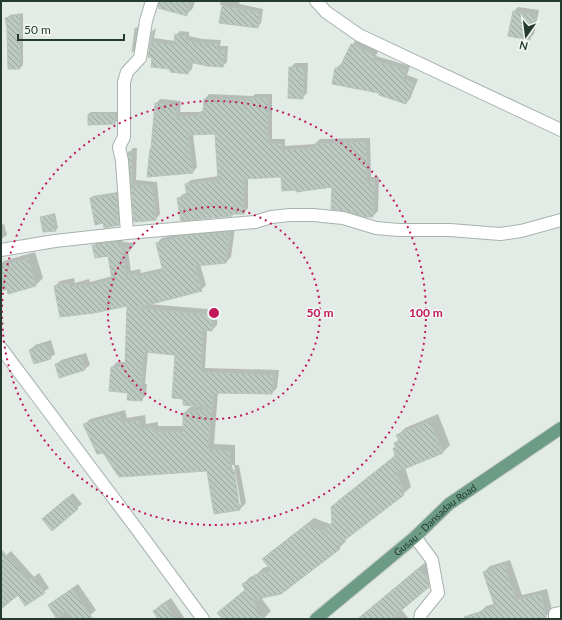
<svg xmlns="http://www.w3.org/2000/svg" width="562" height="620" viewBox="0 0 562 620" font-family="Lato,sans-serif">
	<style>
		.shadow { fill: #0003; fill-rule: evenodd }
		.building { fill: url(#building-back-hatch); stroke: #b6c4bc }
		.lines { fill: none; stroke-linecap: round; stroke-linejoin: round }
		.minor-casing { stroke: #a6b3ac; stroke-width: 14 }
		.major-casing { stroke: #c2c8c5; stroke-width: 14 }
		.minor { stroke: #fff; stroke-width: 12 }
		.major { stroke: #6c9c86; stroke-width: 12 }
		.ring { fill: none; stroke: #c2185b; stroke-width: 2; stroke-dasharray: 2 4 }
		.labels { text-anchor: middle; stroke-width: 3; stroke-linejoin: round; paint-order: stroke }
		.street-label { font-size: 10px; fill: #253b30; stroke: #f3f8f5 }
		.centre { fill: #c2185b; stroke: #f3f8f5; stroke-width: 2 }
		.ring-label { font-size: 12px; text-anchor: middle; font-weight: bold; fill: #c2185b; stroke: #f3f8f5; stroke-width: 3; stroke-linejoin: round; paint-order: stroke }
	</style>
	<defs>
		<pattern id="building-back-hatch" width="6" height="6" patternUnits="userSpaceOnUse"><rect width="6" height="6" fill="#bcc9c1"/><path d="M-1 5l2 2M0 0l6 6M5-1l2 2" fill="none" stroke="#99a49d"/></pattern>
	</defs>
	<rect width="100%" height="100%" fill="#e3ebe6"/>
	<!-- shadow -->
	<path class="shadow" d="M165 1H195L193 8 186 15Z
		M221 1H240L239 4 263 9 261 23 258 27 220 22 223 5H220Z
		M518 7 539 10 534 34 530 38 514 11Z
		M23 13V65L20 68 9 69 8 28 6 18 10 15Z
		M140 24 138 47 133 51 136 29Z
		M156 28 154 38 175 41 176 35 180 31 189 32V36L202 39 221 40 220 46H228L227 62 223 66 207 65 193 62 192 69 188 73 172 69 153 57 149 56 153 31Z
		M356 40 378 51 376 56 410 66 407 75 418 79 410 99 406 103 381 92 333 83 336 68 341 64H342L352 45Z
		M295 63H308L307 93 302 98 290 68Z
		M209 94 253 96 255 94H272V139H285V146L315 144 320 139 370 138 371 177H379L378 211 373 216 333 186 282 176 248 178V208L244 213H235L232 215 178 199 183 194 187 193 186 184 191 180 219 176 216 133 193 134 197 167 193 172 152 148 156 104 160 99 181 101 180 112H201L204 109 205 99Z
		M91 112H117V121L115 123 89 114Z
		M133 148H137L136 180 157 182 160 214 156 219 135 221 129 153Z
		M118 192 121 222 118 224 103 222 91 198 93 196Z
		M55 213 58 228 55 230 42 218 44 216Z
		M4 224 7 235 1 239V225Z
		M235 227 231 257 226 262 200 264 206 285 201 290 148 304 218 310 217 325 212 330H207L205 368 279 370 277 388 272 393 218 392 214 444 235 445V465H239L246 503 240 509 208 470 84 425 90 419 125 410 127 418 145 415 146 424 158 422V426H184V413L190 407 197 406 176 354 148 351 145 384H147L146 395 141 400 129 392 112 367 117 362H126L128 305 55 286 60 281 74 278 75 283 89 279 90 282 113 276 109 255 93 246 98 241 122 237 123 242 134 243V246L128 251 131 271 140 269 141 273 163 268 157 243 162 238 183 233ZM232 465H234L241 505H239Z
		M35 252 43 278 36 285 7 288 1 290V264L4 261Z
		M51 340 55 354 50 358 30 350 35 345Z
		M86 353 90 365 85 369 59 376 56 365 61 360Z
		M438 414 450 445 443 452 405 467 411 487 403 494 345 539 346 541 339 548 262 597 263 598 262 599 271 611 263 619H224L219 613 246 589 243 584 250 577 256 575 263 568 269 566 264 559 271 552 314 518 330 524 333 522 332 507 340 499 396 455 394 449 396 447 395 443 399 439 398 435 405 428Z
		M73 493 82 504 77 508 48 515Z
		M11 551 34 577 39 573 49 588 26 605 18 594 1 608V560Z
		M428 560 438 577 401 609 409 619H357Z
		M510 560 522 595 547 589 552 610 546 616 547 619H482L480 612 486 606 494 604 484 572 490 566Z
		M78 584 96 610 86 619H58L49 605 55 600Z
		M171 598 185 619H159L154 611 160 605Z"/>
	<!-- building -->
	<path class="building" d="M159 1H190L187 16 158 8Z
		M222 6 260 12 258 28 219 23Z
		M513 11 535 15 530 40 508 36Z
		M20 15V69H8L7 28 5 18Z
		M135 28H137L133 52H132Z
		M152 31H153L151 42 174 45 175 34 186 36 185 40 198 43H217V50H225L223 67 207 66 190 62 188 74 170 72V69L151 67 152 58 148 57Z
		M351 44 375 55 372 60 406 70 403 79 414 83 406 104 379 95V93L332 84 335 68 339 69Z
		M289 67 304 68 303 99 288 98Z
		M249 98H268V144L281 143V150L314 148V144L366 142 367 181 375 182 373 217H365L345 211 331 209 332 187 296 192V190L282 191 281 177 244 179V214H233L232 216 181 221 177 198 187 197 185 184 218 180 215 134 188 135 193 173 147 177 150 149H151L155 103 177 105 176 116H200V112H203L204 99 249 100Z
		M115 113V124L88 125V114Z
		M128 152H132V185L153 186 156 220 134 222Z
		M117 194 119 225 104 228 103 223 95 225 90 198Z
		M53 215 56 231 43 232 40 217Z
		M230 232 226 263 195 266 202 291 136 308 214 315 212 331 203 330 201 372 274 375 272 394 214 393 212 408 183 405V399L172 398 175 355 144 352 141 389H143L142 401 127 400 128 393 109 391 111 367 125 366 127 306 94 313 60 317 54 286 69 283 70 287 85 284V287L112 279 108 256 95 258 92 245 98 246V244L117 242 118 247 130 248V251L123 253 126 275 136 274V277L163 271 156 243 179 237 178 236Z
		M28 258 36 286 8 294 7 289 1 291V266Z
		M46 344 51 359 34 364 29 350Z
		M82 357 85 370 59 378 55 364Z
		M212 408 208 449 230 451V471L234 470 240 510 214 514 207 471 119 477 103 453 97 454 83 424 120 415 121 423 139 420 141 429 152 427 153 432H183V413Z
		M430 421 443 453 397 472 404 495 337 546 340 549 281 594 252 600 257 606 255 607 265 619H223L217 613 245 590 242 584 255 578 254 575 272 571 262 559 306 525 322 531 332 523 331 507 395 456 393 448H396L394 443 399 441 396 435Z
		M68 497 78 509 52 531 42 519Z
		M1 549 28 581 34 577 45 593 25 606 18 595 1 609Z
		M504 565 516 600 541 594 546 617 537 619H465L464 617 495 607 483 572Z
		M419 568 428 578 429 587 391 619H358Z
		M72 589 93 619H71L66 611 56 618 48 605Z
		M165 603 175 619H158L153 611Z"/>
	<g class="lines">
		<defs>
			<path id="minor" d="M316 1 326 12 359 35 561 130
				M127 233 122 161 119 147 124 137V82L127 72 140 58 146 21 152 1
				M1 250 55 241 127 233 255 222 271 217 290 215H313L343 218 376 228 399 230H450L500 234 521 231 561 220
				M1 348 136 528 203 619
				M415 537 432 560 438 593 421 614 420 619
				M555 619V614L561 613"/>
			<g id="major">
				<path id="s1" d="M316 619 415 537 449 504 561 428"/>
			</g>
		</defs>
		<!-- minor casing -->
		<use href="#minor" class="minor-casing"/>
		<!-- major casing -->
		<use href="#major" class="major-casing"/>
		<!-- minor -->
		<use href="#minor" class="minor"/>
		<!-- major -->
		<use href="#major" class="major"/>
	</g>
	<!-- distance rings -->
	<g class="ring">
		<circle cx="214" cy="313" r="106"/>
		<circle cx="214" cy="313" r="212"/>
	</g>
	<g class="labels">
		<!-- street labels -->
		<g class="street-label">
			<text dy="4" stroke="none"><textPath href="#s1" startOffset="155">Gusau - Dansadau Road</textPath></text>
		</g>
	</g>
	<circle cx="214" cy="313" r="6" class="centre"/>
	<g class="ring-label">
		<text x="320" y="317">50 m</text>
		<text x="426" y="317">100 m</text>
	</g>
	<!-- border -->
	<rect width="562" height="620" fill="none" stroke="#253b30" stroke-width="4"/>
	<!-- north arrow -->
	<g transform="translate(526 36) rotate(194)" stroke="#f3f8f5" stroke-width="3" paint-order="stroke">
	<path d="M0-3L7 15L0 10L-7 15Z" fill="#253b30"/>
	<text y="-6" font-size="11" font-weight="bold" text-anchor="middle" fill="#253b30">N</text>
	</g>
	<!-- scale -->
	<path d="M18 34v6h106v-6" fill="none" stroke="#253b30" stroke-width="2"/>
	<text x="24" y="34" font-size="12" fill="#253b30" stroke="#f3f8f5" stroke-width="3" paint-order="stroke">50 m</text>
</svg>
